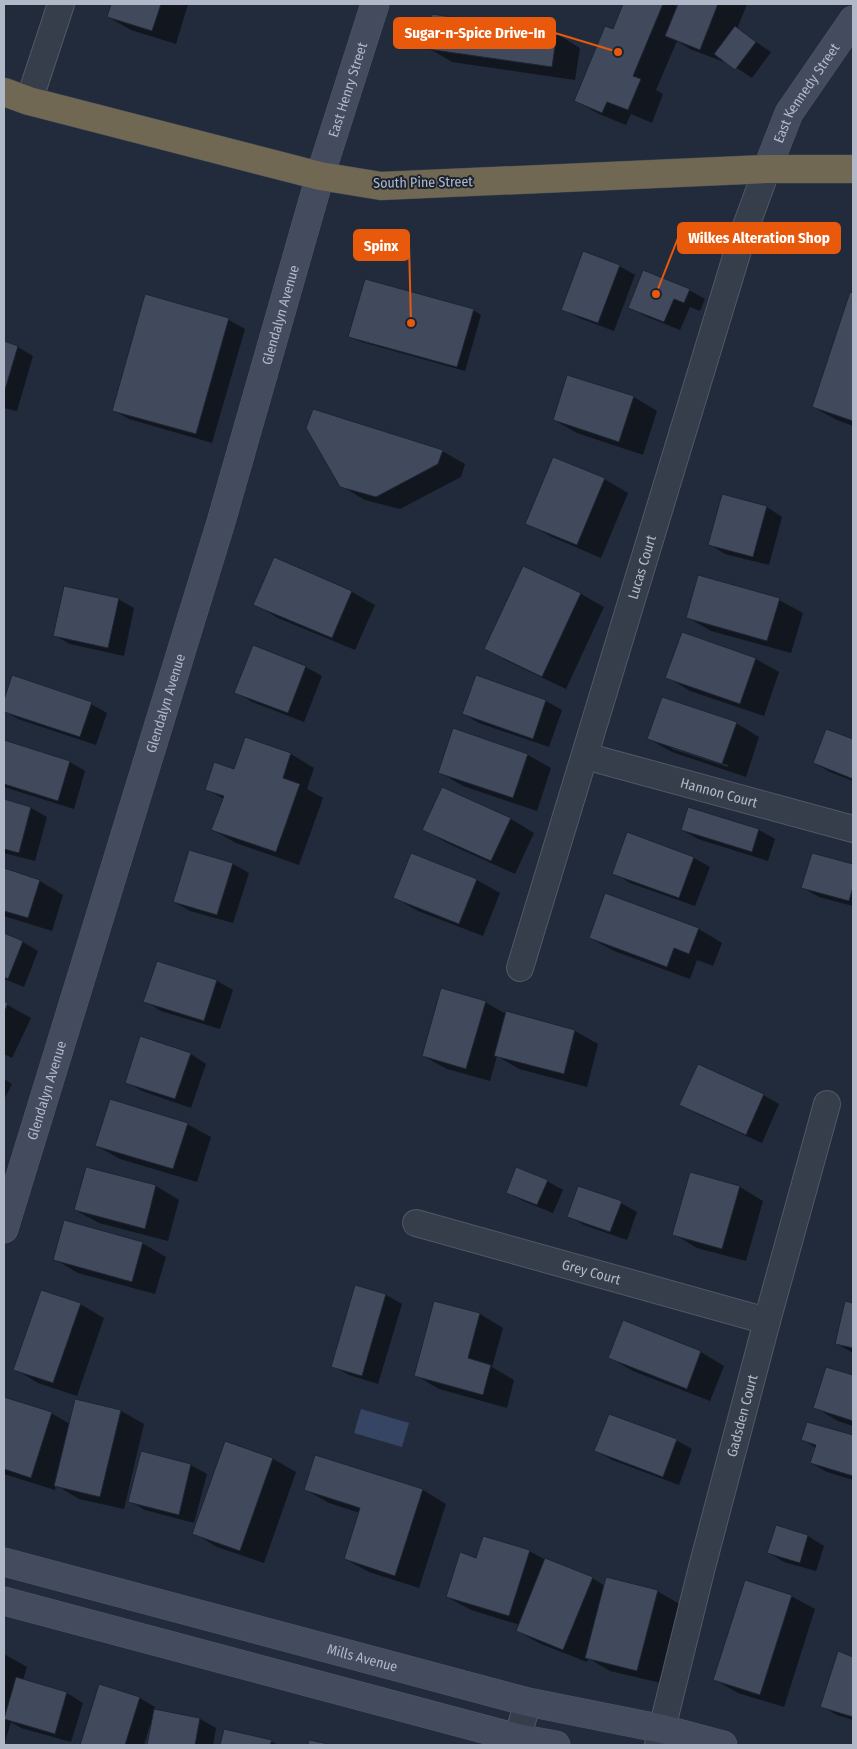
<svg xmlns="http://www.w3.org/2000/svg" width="857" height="1749" viewBox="0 0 857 1749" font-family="'Fira Sans Condensed',sans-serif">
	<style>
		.water { fill: #354563 }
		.shadow { fill: #0007; fill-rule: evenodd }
		.building { fill: #414a5d; stroke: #1d2432 }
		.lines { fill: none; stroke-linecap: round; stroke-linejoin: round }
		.street-casing { stroke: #515866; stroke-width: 28 }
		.secondary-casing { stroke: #515866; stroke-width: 29 }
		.highway-casing { stroke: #414856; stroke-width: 29 }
		.street { stroke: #363d4b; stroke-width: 26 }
		.secondary { stroke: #444b5e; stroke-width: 28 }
		.highway { stroke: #716853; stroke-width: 28 }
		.labels { text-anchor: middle; stroke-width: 4; stroke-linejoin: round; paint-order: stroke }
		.street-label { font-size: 14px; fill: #b1b8c7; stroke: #1b2230 }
		.leader { fill: none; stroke: #e8590c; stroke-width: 2 }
		.callout-dot { fill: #e8590c; stroke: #1b2230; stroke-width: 2 }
		.callout { fill: #e8590c; stroke: #e8590c; stroke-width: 2 }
		.callout-label { font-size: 15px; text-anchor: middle; font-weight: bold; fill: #fff }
	</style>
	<rect width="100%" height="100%" fill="#222b3b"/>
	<!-- water -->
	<path class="water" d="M361 1409 409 1423 402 1447 354 1433Z"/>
	<!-- shadow -->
	<path class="shadow" d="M112 4H188L176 44 131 30 108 17Z
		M625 4H672L678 7 679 4H747L737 29 771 52 752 78 725 60 724 62 690 49 677 41 656 90 663 94 652 123 631 114 626 125 599 114 576 101 614 31Z
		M557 34 580 48 575 80 452 62 428 48Z
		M619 266 635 275 614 331 579 318 563 309Z
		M689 290 705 299 700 311 690 307 680 330 645 316 629 307Z
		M851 294 853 295V426L837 420 813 407Z
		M146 296 229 320 245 329 212 443 129 419 113 410Z
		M473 310 481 315 465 371 358 341 350 336Z
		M4 343 18 347 33 356 17 411 4 408Z
		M568 377 634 397 657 411 643 455 577 433 554 420Z
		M442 451 465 464 461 477 400 509 365 500 341 486Z
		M604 479 628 493 601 558 550 536 526 523Z
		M767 507 782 517 769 565 725 554 709 544Z
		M523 567 581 594 604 607 566 689 509 662 485 649Z
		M352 592 375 605 355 650 278 618 255 604Z
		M118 599 134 608 124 656 70 644 54 635Z
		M779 600 803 613 791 653 711 631 687 617Z
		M253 647 306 667 322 676 304 722 252 702 236 692Z
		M756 659 779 672 764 716 690 691 667 677Z
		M13 677 91 704 107 713 96 745 18 719 4 711V704Z
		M477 677 546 701 562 710 549 747 479 723 464 714Z
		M736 723 759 737 746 777 672 752 649 739ZM672 746 728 765V767L672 749Z
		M827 730 853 740V781L830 772 814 763Z
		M4 741 70 762 85 771 74 809 4 787Z
		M291 754 314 768 307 789 323 798 299 865 236 843 213 830 224 799 206 789 235 771Z
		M528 755 551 768 537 811 463 786 439 772Z
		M443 789 511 819 534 833 515 874 447 843 424 830Z
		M4 801 31 808 47 817 35 861 4 853Z
		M689 809 759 830 775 839 768 861 698 839 682 830Z
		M628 834 694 858 710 867 695 906 630 883 614 873Z
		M190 852 233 864 249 873 233 923 190 911 174 902Z
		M813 854 853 866V906L819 897 803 888Z
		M4 870 40 881 63 895 52 931 4 916Z
		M477 880 500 893 483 936 418 911 395 898Z
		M699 929 722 943 713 966 697 960 690 979 614 951 590 938Z
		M4 935 23 942 38 951 24 987 4 979Z
		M158 962 217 981 233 990 220 1029 161 1011 145 1001Z
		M485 1002 506 1014 575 1031 598 1044 587 1087 519 1069 497 1056 490 1081 447 1069 423 1056Z
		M4 1003 31 1018 12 1058 4 1054Z
		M141 1038 191 1054 206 1064 191 1108 142 1091 126 1082Z
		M4 1079 12 1084 4 1100Z
		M763 1095 779 1104 762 1143 697 1114 681 1104Z
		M187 1124 211 1137 197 1182 120 1159 97 1146Z
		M87 1168 156 1186 179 1200 168 1241 99 1223 75 1210Z
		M547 1181 563 1190 553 1213 523 1201 507 1192Z
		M740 1187 763 1201 746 1261 697 1248 674 1234Z
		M621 1203 637 1212 627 1240 584 1225 568 1216Z
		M142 1243 166 1257 155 1294 78 1273 54 1259Z
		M356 1286 386 1295 402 1304 378 1384 349 1375 333 1366Z
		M846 1303 853 1304V1353L837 1344Z
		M80 1304 104 1318 77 1396 38 1383 15 1369Z
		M480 1314 503 1328 492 1367 514 1380 507 1408 439 1389 415 1375Z
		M624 1322 701 1352 724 1366 710 1401 633 1371 610 1358Z
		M827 1368 853 1377V1426L838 1421 814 1407Z
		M4 1398 51 1413 70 1424 76 1400 121 1411 144 1424 124 1509 79 1499 56 1485 55 1490 4 1474Z
		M808 1423 853 1436V1480L827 1472 811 1463 816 1448 803 1440Z
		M676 1440 692 1449 679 1485 612 1460 596 1451Z
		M142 1452 191 1465 207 1474 194 1523 145 1510 129 1501Z
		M316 1456 423 1490 446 1504 419 1588 369 1572 345 1559 360 1513 329 1503 306 1490Z
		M273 1459 296 1472 264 1563 217 1547 194 1533Z
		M777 1527 808 1536 824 1546 816 1571 784 1562 769 1553Z
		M529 1551 546 1560 592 1578 605 1586 657 1591 681 1605 661 1683 610 1671 588 1658 587 1662 541 1644 517 1631 520 1625 471 1610 447 1597 477 1559Z
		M791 1596 815 1609 784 1707 738 1693 715 1680Z
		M838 1653 853 1658V1720L837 1715 821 1706Z
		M4 1654 27 1667 23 1680 67 1693 83 1703 71 1742 21 1728 11 1722 4 1745Z
		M100 1686 140 1698 155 1707 154 1711 200 1719 216 1728 213 1745H148L152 1725H150L144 1745H81Z
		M225 1731 271 1741 278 1745H222Z"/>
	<!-- building -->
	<path class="building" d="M111 4H161L152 31 107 17Z
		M623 4H663L633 76 641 79 628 110 607 102 602 113 574 101 605 26 613 29Z
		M678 4H718L700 50 665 36Z
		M432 14 557 33 552 67 427 49Z
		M735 26 756 42 735 70 714 54Z
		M583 251 620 265 598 323 561 310Z
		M643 270 690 289 684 303 674 299 664 322 628 308Z
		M365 279 474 309 457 367 348 337Z
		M850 292 853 293V421L812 407Z
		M145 294 229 318 196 434 112 411Z
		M4 341 18 346 4 393Z
		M567 375 634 396 619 442 553 420Z
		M313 409 443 450 438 464 376 497 340 487 306 428Z
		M553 457 605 478 577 545 525 524Z
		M722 494 767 506 753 557 708 545Z
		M274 557 352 591 332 638 253 605Z
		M523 566 581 593 542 677 484 649Z
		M698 575 780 598 767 641 686 618Z
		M64 586 119 598 108 648 53 636Z
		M682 632 756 658 740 704 665 678Z
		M253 645 306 666 288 713 234 693Z
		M12 675 92 702 80 737 4 712V700Z
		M476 675 546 700 533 739 462 714Z
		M662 697 737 722 722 764 647 739Z
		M453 728 528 754 513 798 438 773Z
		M826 729 853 739V779L813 763Z
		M245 737 291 753 283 778 300 784 276 852 211 830 224 796 205 790 214 762 234 769Z
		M4 740 70 761 58 801 4 784Z
		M442 787 511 818 491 861 422 830Z
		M4 799 31 807 19 853 4 849Z
		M688 807 759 829 752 852 681 830Z
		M627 832 694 857 679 898 612 874Z
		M189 850 233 863 217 915 173 902Z
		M411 853 477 879 459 924 393 898Z
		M812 853 853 864V887L849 901 801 888Z
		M4 868 40 880 28 918 4 911Z
		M605 893 699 928 689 954 674 948 667 967 589 938Z
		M4 933 23 941 8 979 4 977Z
		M157 961 217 980 204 1021 143 1002Z
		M441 988 486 1001 466 1069 422 1056Z
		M4 1001 8 1003 4 1012Z
		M506 1011 575 1030 564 1074 494 1056Z
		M140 1036 191 1053 175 1099 125 1083Z
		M698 1064 764 1094 746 1135 679 1105Z
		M110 1099 188 1123 173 1169 95 1146Z
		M86 1167 156 1185 145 1229 74 1210Z
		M516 1167 548 1180 537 1205 506 1193Z
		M690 1172 740 1186 722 1249 672 1235Z
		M578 1186 622 1201 610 1232 567 1217Z
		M64 1220 143 1242 132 1282 53 1260Z
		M355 1285 386 1294 362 1376 331 1367Z
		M41 1290 81 1303 53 1383 13 1370Z
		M434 1301 480 1313 468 1358 491 1365 483 1395 414 1376Z
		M845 1301 853 1303V1348L835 1344Z
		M623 1320 701 1351 687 1389 608 1358Z
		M826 1367 853 1375V1421L813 1408Z
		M4 1397 52 1412 31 1478 4 1469Z
		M75 1399 121 1410 100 1497 54 1486Z
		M609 1414 677 1439 663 1477 594 1451Z
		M807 1422 853 1435V1476L810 1463 816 1445 801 1440Z
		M225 1441 273 1458 240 1551 192 1534Z
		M141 1451 191 1464 179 1515 128 1502Z
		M315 1455 423 1489 395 1576 344 1559 360 1508 304 1490Z
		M776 1525 808 1535 800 1563 767 1553Z
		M483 1536 530 1550 509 1616 446 1597 460 1552 476 1558Z
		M545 1558 593 1577 563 1650 516 1631Z
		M606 1577 658 1590 637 1671 585 1658Z
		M745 1580 792 1595 760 1695 713 1680Z
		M838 1651 853 1657V1717L820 1707Z
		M16 1677 67 1692 55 1734 4 1719Z
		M99 1684 140 1697 125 1745H80Z
		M154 1709 200 1718 195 1745H147Z
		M224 1729 272 1740 270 1745H220Z
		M309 1740 333 1745H308Z"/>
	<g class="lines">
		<defs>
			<g id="street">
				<path d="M29 101 61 4"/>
				<path id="s1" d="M585 756 853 829"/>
				<path id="s2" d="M520 968 742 237 767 169"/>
				<path id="s3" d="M416 1223 767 1321"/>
				<path d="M515 1745 528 1702"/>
				<path id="s4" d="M658 1745 702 1567 767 1321 827 1104"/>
			</g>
			<g id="secondary">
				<path id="s5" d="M767 169 789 113 853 20"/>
				<path id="s6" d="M4 1229 221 522 320 176 375 4"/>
				<path id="s7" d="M4 1562 528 1702 663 1729 723 1745"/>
				<path d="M4 1601 517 1738 556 1745"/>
			</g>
			<path id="highway" d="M4 92 29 101 320 176 381 186 767 169H853"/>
		</defs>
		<!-- street casing -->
		<use href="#street" class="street-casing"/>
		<!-- secondary casing -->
		<use href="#secondary" class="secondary-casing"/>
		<!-- highway casing -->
		<use href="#highway" class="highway-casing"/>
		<!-- street -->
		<use href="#street" class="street"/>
		<!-- secondary -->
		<use href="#secondary" class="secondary"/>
		<!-- highway -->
		<use href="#highway" class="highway"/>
	</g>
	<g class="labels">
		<!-- street labels -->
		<g class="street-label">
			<text dy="5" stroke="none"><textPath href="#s6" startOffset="1190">East Henry Street</textPath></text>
			<text dy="5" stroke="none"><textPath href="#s5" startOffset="86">East Kennedy Street</textPath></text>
			<text transform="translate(423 182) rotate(-1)" y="5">South Pine Street</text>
			<text dy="5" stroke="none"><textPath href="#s6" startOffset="955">Glendalyn Avenue</textPath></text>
			<text dy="5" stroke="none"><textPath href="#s2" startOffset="419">Lucas Court</textPath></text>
			<text dy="5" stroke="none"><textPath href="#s6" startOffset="550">Glendalyn Avenue</textPath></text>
			<text dy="5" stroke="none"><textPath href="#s1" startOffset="139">Hannon Court</textPath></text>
			<text dy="5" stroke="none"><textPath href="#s6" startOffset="145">Glendalyn Avenue</textPath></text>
			<text dy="5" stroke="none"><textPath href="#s3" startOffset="182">Grey Court</textPath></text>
			<text dy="5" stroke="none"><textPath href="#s4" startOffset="340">Gadsden Court</textPath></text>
			<text dy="5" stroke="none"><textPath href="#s7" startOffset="371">Mills Avenue</textPath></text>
		</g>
	</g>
	<!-- callouts -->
	<path class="leader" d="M618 52L555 33M656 294L678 238M411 323L409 245"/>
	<g class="callout-dot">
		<circle cx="618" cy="52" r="5"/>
		<circle cx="656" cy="294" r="5"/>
		<circle cx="411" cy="323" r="5"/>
	</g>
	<g class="callout">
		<rect x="394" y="18" width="161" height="30" rx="5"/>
		<rect x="678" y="223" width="162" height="30" rx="5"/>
		<rect x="354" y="230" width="55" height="30" rx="5"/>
	</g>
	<g class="callout-label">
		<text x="475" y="38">Sugar-n-Spice Drive-In</text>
		<text x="759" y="243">Wilkes Alteration Shop</text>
		<text x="381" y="251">Spinx</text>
	</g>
	<!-- border -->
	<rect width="857" height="1749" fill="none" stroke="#b1b8c7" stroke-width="10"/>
</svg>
